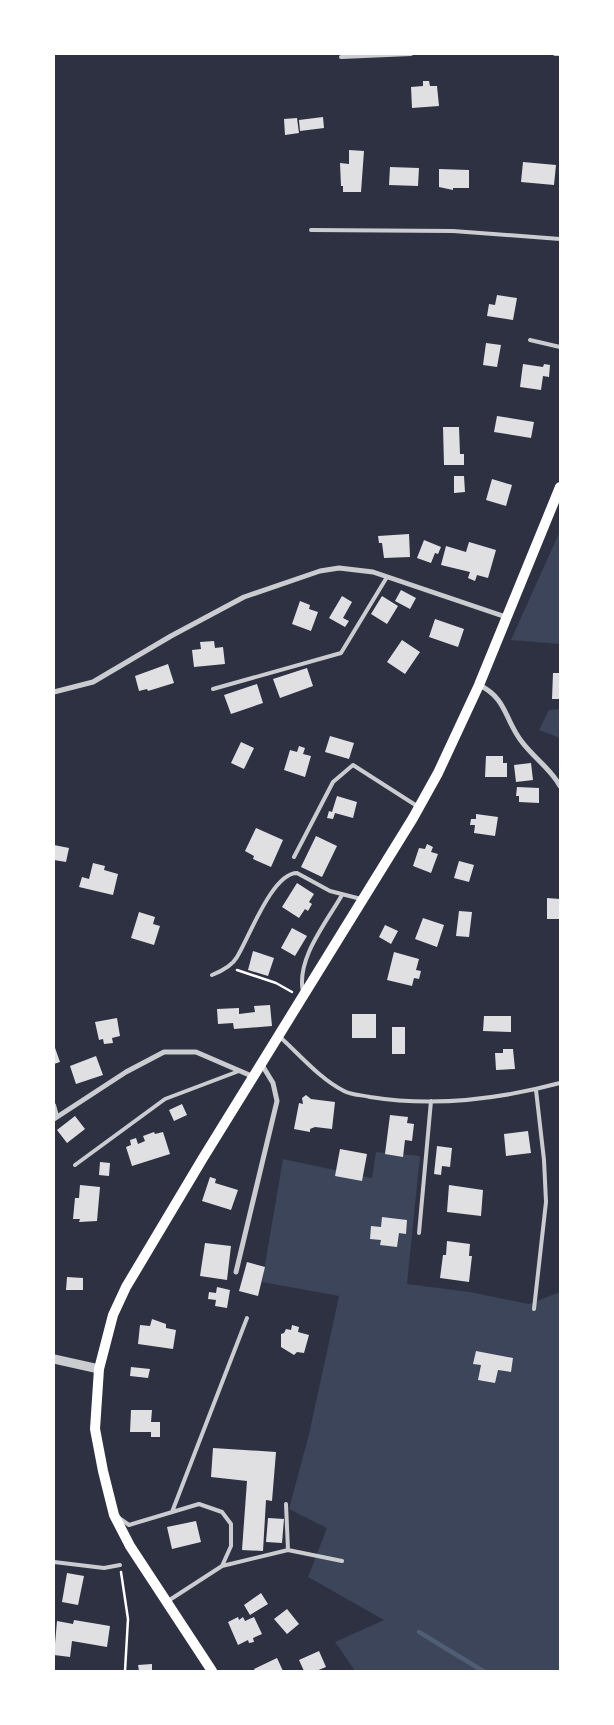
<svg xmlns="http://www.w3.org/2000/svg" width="614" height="1725" viewBox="0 0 614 1725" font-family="Commissioner,sans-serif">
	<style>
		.green { fill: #3c4559 }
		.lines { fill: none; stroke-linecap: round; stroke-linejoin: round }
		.stream { stroke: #4f5d75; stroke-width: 4.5 }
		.building { fill: #e0e0e3 }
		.path { stroke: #fff; stroke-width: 2.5 }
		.service { stroke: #caccd0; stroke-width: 4 }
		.minor { stroke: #caccd0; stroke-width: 5 }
		.tertiary { stroke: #caccd0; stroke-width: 9 }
		.secondary { stroke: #fff; stroke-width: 10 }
	</style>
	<rect width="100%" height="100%" fill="#2d3142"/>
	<!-- green -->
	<path class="green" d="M560 531V644L511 640Z
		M560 709V738L539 730 549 710Z
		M376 1152 420 1156 407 1284 470 1292 529 1304 560 1292V1671H355L335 1642 384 1620 308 1577 327 1528 289 1509 309 1434 339 1296 262 1282 283 1159 372 1178Z"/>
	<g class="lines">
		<!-- stream -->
		<path class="stream" d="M419 1632 483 1671"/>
	</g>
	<!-- building -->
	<path class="building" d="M423 81H429L430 86H437L439 106 412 108 411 87 423 86Z
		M323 117 324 128 300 131 299 120Z
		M297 118 299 133 285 135 284 119Z
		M349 150 364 151 361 192H343V186H341L340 163 349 164Z
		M523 162 556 165 554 185 521 182Z
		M390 167 419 168 418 186 389 185Z
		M439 169 469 170V188H453V190L439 187Z
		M497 295 517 298 513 320 487 316 489 304 495 305Z
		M486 343 501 345 497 367 483 365Z
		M523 364 543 367 544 364 550 365 549 377 543 376 541 390 520 387Z
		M497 416 534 422 531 438 494 432Z
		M443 427H459L460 454H464V465H444Z
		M454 476H464L465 492 454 493Z
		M492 479 512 485 506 506 486 500Z
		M409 534 410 557 384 558 382 543H379L378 536Z
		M424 540 441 547 438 554 435 553 431 563 417 558Z
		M469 542 496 550 488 578 477 575 475 581 468 578 470 572 441 565 446 546 466 552Z
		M401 590 416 598 410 609 395 601Z
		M342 596 352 602 343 618 349 621 345 627 329 618Z
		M382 596 398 606 387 624 371 614Z
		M300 601 310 605 309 609 318 612 311 631 292 624Z
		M435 619 464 629 458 647 429 637Z
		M402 640 420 652 405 674 387 662Z
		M214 641 215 648 223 647 225 664 194 667 192 650 201 649 200 642Z
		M168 664 174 683 148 691 147 689 139 691 135 676Z
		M307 668 313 686 280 698 273 679Z
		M553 673H560V699H552Z
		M257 684 263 703 231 714 224 695Z
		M330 736 354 743 349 759 325 752Z
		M241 742 254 748 244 769 231 763Z
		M299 746 305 748 303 754 311 756 305 777 284 770 290 750 297 752Z
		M486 756H503V763H507V777H485Z
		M531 763 533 780 516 782 514 765Z
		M517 787 539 788V803L519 802V796H516Z
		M337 796 357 802 353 818 335 813 333 819 327 818 329 811 332 812Z
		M476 814 498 817 495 836 474 833 475 825H470L471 819H476Z
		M256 828 283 840 271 867 253 859 254 856 245 851Z
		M316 836 337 846 322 877 301 867Z
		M427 844 433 847 431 852 438 854 431 873 413 866 419 848 425 849Z
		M54 845 69 848 66 862 54 860Z
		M459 861 474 865 469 882 454 878Z
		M93 863 105 866 104 870 118 874 113 895 79 887 82 877 89 879Z
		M297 883 314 894 309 902 312 904 308 911 305 909 299 918 282 907Z
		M547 898 560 899V919H547Z
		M459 911 472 912 469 937 456 936Z
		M139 912 155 917 153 924 160 926 154 945 131 938Z
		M423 918 444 925 437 947 415 939Z
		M385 925 398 931 391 944 379 937Z
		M292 928 307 936 295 956 281 948Z
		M253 951 274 958 268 976 248 970Z
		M394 952 419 959 416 970 421 971 419 979 414 978 412 986 387 980Z
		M270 1005 272 1026 234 1029 233 1023 218 1024 217 1009 239 1008V1014L255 1012 254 1006Z
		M352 1014H376V1038H352Z
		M484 1016H511V1032L483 1031Z
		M117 1018 120 1036 112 1038 113 1043 104 1044 103 1039 99 1040 95 1022Z
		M392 1027H405V1054H392Z
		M54 1045 60 1062 54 1064Z
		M503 1049H513L515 1069 496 1070 495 1053H503Z
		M96 1056 103 1075 76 1084 70 1066Z
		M306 1095 311 1099 335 1102 332 1129 315 1127 310 1129V1132L294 1129 299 1103 303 1104 302 1098Z
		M182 1104 187 1115 174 1121 169 1110Z
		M390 1115 408 1117 407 1123 414 1124 412 1141 405 1140 403 1157 385 1154Z
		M75 1116 85 1129 67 1143 57 1130Z
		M528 1131 531 1153 506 1156 504 1134Z
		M154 1132 155 1134 163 1132 170 1154 132 1166 126 1147 131 1145 130 1140 136 1138 138 1144 145 1141 143 1136Z
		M437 1146 452 1148 450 1167 442 1166 441 1175 434 1174Z
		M340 1149 367 1154 362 1181 335 1176Z
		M100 1162 110 1163 109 1176 99 1175Z
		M210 1177 216 1179 215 1183 238 1190 231 1210 202 1201Z
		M80 1185 100 1187 97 1221 79 1222 80 1219H73L75 1198H79Z
		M449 1185 483 1190 481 1216 447 1212Z
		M382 1217 407 1220 406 1234 399 1233 397 1247 380 1245 381 1240 370 1239 371 1226 381 1227Z
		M447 1241 470 1244 469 1256H472L469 1282 440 1278 443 1255H446Z
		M205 1243 231 1246 227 1280 200 1276Z
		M247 1262 265 1267 258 1296 239 1291Z
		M67 1277 83 1278V1290H66Z
		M217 1287 230 1290 227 1308 215 1306 216 1300 208 1299 209 1292 216 1293Z
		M152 1319 166 1324V1328L176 1330 173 1349 138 1344 140 1325 150 1326Z
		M292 1325 299 1327 298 1332 309 1335 304 1353 297 1352 294 1355 281 1347V1334L284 1333 286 1329 291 1330Z
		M476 1351 513 1358 511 1372 498 1370 495 1383 478 1380 481 1365 473 1364Z
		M131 1367 150 1369 148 1378 130 1376Z
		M131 1410H152L151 1422H160V1437H151V1432H130Z
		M213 1448 276 1452 272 1501 266 1500 263 1551 242 1550 247 1481 211 1477Z
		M268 1518 284 1519 282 1543 266 1542Z
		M196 1521 201 1542 172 1549 167 1527Z
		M67 1573 84 1576 78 1605 62 1602Z
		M261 1593 268 1604 250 1615 244 1605Z
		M287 1609 299 1624 287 1634 274 1619Z
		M238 1617 239 1620 243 1617 245 1621 254 1617 262 1634 253 1638 254 1642 249 1643 248 1640 238 1645 228 1622Z
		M74 1620 110 1626 107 1647 72 1641 70 1657 54 1655 57 1621 73 1624Z
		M319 1651 326 1667 316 1671H304L299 1660Z
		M277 1658 283 1671H255L254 1669Z
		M152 1664V1671H139L138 1665Z"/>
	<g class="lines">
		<!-- path -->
		<path class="path" d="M237 970 276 983 292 992
			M121 1572 128 1619 125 1671"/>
		<!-- service -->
		<path class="service" d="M555 54H560
			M341 57 411 54
			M311 230 453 231 560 239
			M530 340 560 347
			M213 689 341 653 387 577
			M294 857 333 782 353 765 417 806
			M212 975C222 971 232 966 237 957 249 938 272 873 297 873L330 891 361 899
			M303 992C296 959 326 923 342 895
			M280 1037C300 1055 320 1079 344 1091 351 1095 362 1095 370 1097 432 1107 500 1099 560 1083
			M54 1105 57 1116
			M75 1165 165 1099 239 1071
			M419 1233 431 1101
			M534 1309 546 1202 544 1160 536 1090
			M286 1504 288 1550
			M172 1512 247 1318
			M119 1518 129 1525 199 1504 222 1512 231 1524V1546L222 1566 168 1601
			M54 1562 104 1568 120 1565
			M222 1566 288 1550 342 1561"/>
		<!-- minor -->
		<path class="minor" d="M479 685C507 698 505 721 522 742 534 758 551 769 560 786
			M54 692 93 682 171 636 244 597 320 571 339 568 373 572 506 617
			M54 1119 126 1072 164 1052H196L254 1077
			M236 1272 277 1101 273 1083 262 1065"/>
		<!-- tertiary -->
		<path class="tertiary" d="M54 1359 99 1369"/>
		<!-- secondary -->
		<path class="secondary" d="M212 1671 130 1546 114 1515 103 1471 95 1429 99 1369 113 1315 126 1287 203 1158 413 818 438 773 479 685 560 487"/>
	</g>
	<!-- border -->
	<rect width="614" height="1725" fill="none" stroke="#ffffff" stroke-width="110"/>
</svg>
